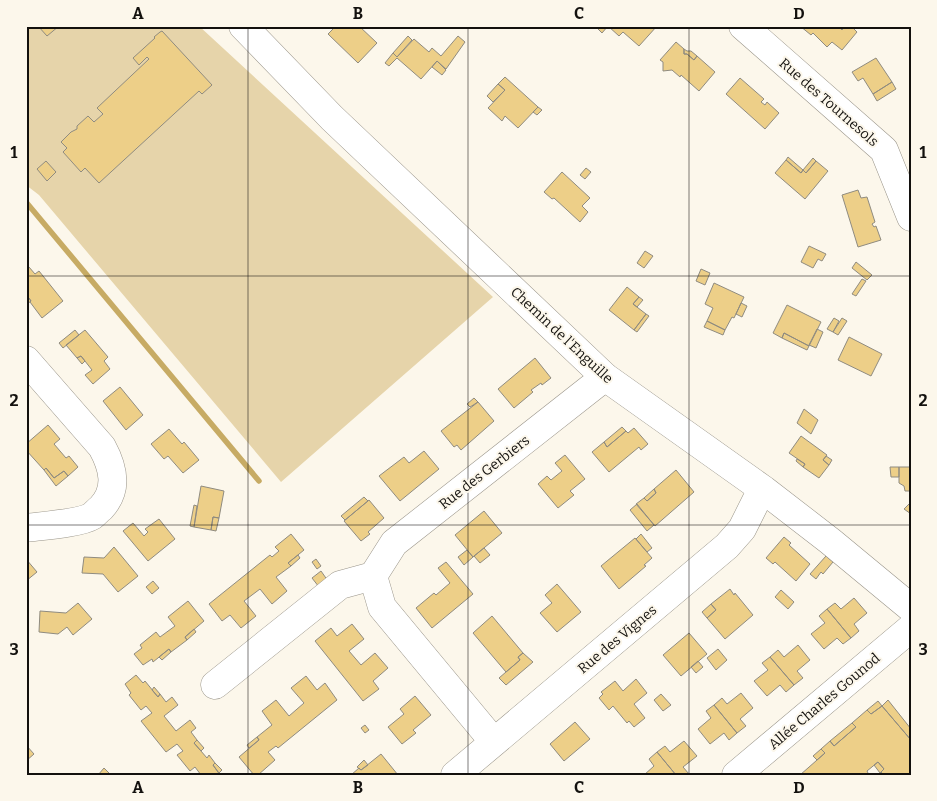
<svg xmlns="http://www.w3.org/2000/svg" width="937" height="801" viewBox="0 0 937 801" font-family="Bitter,serif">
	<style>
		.green { fill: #e6d4aa }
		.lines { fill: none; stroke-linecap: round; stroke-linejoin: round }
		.stream { stroke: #c7ab64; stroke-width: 5.5 }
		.building { fill: #edcf88; stroke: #8f8b80 }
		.minor-casing { stroke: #999489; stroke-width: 29 }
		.minor { stroke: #fff; stroke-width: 28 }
		.grid { fill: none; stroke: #13110e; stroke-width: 1; stroke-opacity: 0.55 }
		.labels { text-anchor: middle; stroke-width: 4; stroke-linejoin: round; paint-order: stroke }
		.street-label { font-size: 14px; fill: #13110e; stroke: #fcf7eb }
		.neatline { fill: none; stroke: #13110e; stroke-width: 2 }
		.grid-label { font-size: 16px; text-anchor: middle; font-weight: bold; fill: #13110e }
	</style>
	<rect width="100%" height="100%" fill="#fcf7eb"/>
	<!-- green -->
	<path class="green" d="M26 26H199L493 297 281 482 39 195 26 185Z"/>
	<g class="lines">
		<!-- stream -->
		<path class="stream" d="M26 202 259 481"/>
	</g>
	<!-- building -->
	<path class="building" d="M38 26H59L47 36Z
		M336 26H359L377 43 358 63 328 34Z
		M595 26H608L602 33Z
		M608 26H657L639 46 623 32 619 36Z
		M800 26H838L842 30 845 26H851L857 32 842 50 832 42 827 47 813 33 811 35Z
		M162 31 212 85 202 94 199 91 99 183 85 168 81 172 63 152 67 148 61 142 71 132 77 129V126L88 116 94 122 103 114 97 108 149 59 147 57 139 65 133 58 155 38 154 37 160 32Z
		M408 36 412 40 397 57 393 53Z
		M458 36 465 42 446 69 437 61 421 79 397 58 389 66 385 63 393 53 397 57 414 39 429 52 432 48 441 56Z
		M676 42 684 49V54H687L694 60 697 56 715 72 699 91 681 75 680 77 672 70 663 71V62L660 60Z
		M684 49 687 51H691L697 56 694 60 687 54H684Z
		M876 58 892 82 873 94 863 78 858 81 852 72Z
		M437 61 446 70 442 75 432 67Z
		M505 77 538 107 518 128 505 116 502 121 488 108 505 90 498 84Z
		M740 78 764 99 761 102 765 105 767 102 779 113 765 129 726 94Z
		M892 82 896 89 877 101 873 94Z
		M498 84 505 90 493 102 487 96Z
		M538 107 542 110 537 115 533 112Z
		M788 157 803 170 801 173 786 160Z
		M813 158 816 161 806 173 803 170Z
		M786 160 801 173 803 170 806 173 816 161 828 171 805 199 775 173Z
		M46 161 56 172 47 181 37 169Z
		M586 168 591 172 585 179 580 175Z
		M562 172 590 198 582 206 588 212 580 222 554 198 552 199 544 192Z
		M858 190 861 198 867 197 875 222 872 224 874 227 876 226 881 240 858 247 842 195Z
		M809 246 826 254 822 261 818 259 813 268 801 262Z
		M645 251 653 256 644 268 637 263Z
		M856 262 872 275 867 280 852 268Z
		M29 267 35 274 39 271 63 301 42 318 30 302 31 301 26 294V270Z
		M701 269 710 273 705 285 696 281Z
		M862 279 866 281 856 296 852 294Z
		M714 283 744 297 734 318 732 317 725 330 707 321 713 308 705 304Z
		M627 287 639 297 633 304 646 314 634 330 609 310Z
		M26 294 31 301 26 305Z
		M639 297 643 300 637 307 633 304Z
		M741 303 747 306 742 317 736 314Z
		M787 305 821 322 809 346 784 333 782 338 773 333Z
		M646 314 649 316 637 332 634 330Z
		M834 318 839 321 833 332 827 329Z
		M842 318 847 321 838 335 833 332Z
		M707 321 725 330 723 335 704 327Z
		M817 329 823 332 816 348 809 345Z
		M75 330 79 335 63 348 59 343Z
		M85 330 108 357 104 361 110 369 93 384 85 375 92 370 81 356 77 358 66 345Z
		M784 333 809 346 807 350 782 338Z
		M849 337 882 354 871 376 838 360Z
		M81 356 85 361 82 364 77 358Z
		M535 358 551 378 542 385 541 383 531 390 533 392 514 408 498 389Z
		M120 387 143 415 126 430 103 401Z
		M474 398 478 402 470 407 467 404Z
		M478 402 494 421 461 450 457 445 454 447 441 431Z
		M804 409 818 420 811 434 797 423Z
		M48 425 60 439 54 444 66 458 69 456 78 467 68 476 64 471 54 478 46 468 44 470 26 450V444Z
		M622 427 626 431 607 447 604 442Z
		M634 428 648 444 641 450 639 447 609 472 592 452 604 442 607 447 626 431 628 433Z
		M169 429 182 444 184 442 199 460 183 473 168 456 164 459 151 444Z
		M801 436 827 455 823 460 829 465 819 478 803 467 805 464 789 453Z
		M424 451 439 469 400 501 379 476 404 457 409 463Z
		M565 455 585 479 570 491 574 495 558 508 538 484 547 476 551 480 562 471 555 463Z
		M826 456 832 460 829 465 823 460Z
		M797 459 805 464 803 467 796 461Z
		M890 467H899V477H891Z
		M899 467H911V491H905L904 486 899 483Z
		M46 468 54 478 64 471 68 476 56 486 44 470Z
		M676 470 694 492 655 526 636 504 644 498 647 501 656 493 654 489Z
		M201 486 224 491 219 518 213 517 211 530 194 527Z
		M654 489 656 493 647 501 644 498Z
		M364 497 368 501 345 520 341 516Z
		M369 500 384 518 368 532 370 534 361 541 344 521Z
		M911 502V514L904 509Z
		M637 504 654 525 647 531 630 510Z
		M194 505 197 506 194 527 190 526Z
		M484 511 502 533 473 557 455 535Z
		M213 517 219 518 216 531 211 530Z
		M159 519 175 539 148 561 123 531 133 523 144 536 148 532 145 529Z
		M291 534 304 550 288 563 291 566 276 577 287 591 272 604 260 589 244 601 256 616 241 628 230 615 222 621 209 604 270 555 272 557 279 551 275 547Z
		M641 534 652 548 647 552 636 539Z
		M784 537 791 543 789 545 810 564 796 581 775 562 773 564 766 558Z
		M635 538 652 558 644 565 646 566 619 589 601 566Z
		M114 547 138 576 118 592 103 574 82 573 84 557 104 558Z
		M484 548 490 555 480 563 474 556Z
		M467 550 473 557 464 565 458 557Z
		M298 555 300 558 291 566 288 563Z
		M826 556 833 562 823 574 821 572 816 579 810 574Z
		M26 559 37 572 26 581Z
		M316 559 321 566 317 569 312 562Z
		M446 562 473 594 432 628 416 608 434 593 436 595 450 583 438 568Z
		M321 571 328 581 319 587 312 578Z
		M153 581 159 588 152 594 146 587Z
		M557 584 581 612 557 632 540 613 552 603 545 595Z
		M730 589 734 595 735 593 753 615 725 639 707 618 716 610 711 604Z
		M781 590 794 602 788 609 775 597Z
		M854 598 867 613 854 624 859 631 851 638 827 609 835 603 841 609Z
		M188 601 204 621 185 637 187 640 171 652 169 649 153 662 152 659 143 665 134 654 142 648 140 645 156 632 160 637 175 626 168 617Z
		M78 603 92 619 73 635 67 627 58 634 39 632 40 611 66 613Z
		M711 604 716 610 707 618 702 612Z
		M827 609 851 638 843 644 837 638 824 649 811 634 825 623 819 616Z
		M492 616 523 653 518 657 520 660 506 672 473 633Z
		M352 624 364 639 349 651 361 665 375 653 388 668 373 681 379 689 363 701 315 641 331 628 337 636Z
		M194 629 196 632 187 640 185 637Z
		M689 633 707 654 681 676 663 655Z
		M798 645 810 660 797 671 803 678 794 685 770 657 778 650 784 657Z
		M169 649 171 652 162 660 159 657Z
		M718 649 727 660 716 670 707 658Z
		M523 653 533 662 506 685 499 678 520 660 518 657Z
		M770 657 794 685 786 692 780 685 767 696 754 681 768 670 762 663Z
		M698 661 703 667 696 673 691 667Z
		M136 675 143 683 145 681 158 697 160 694 166 702 172 697 178 705 164 716 176 731 190 720 196 728 191 732 197 740 194 743 207 758 209 755 215 763 213 765 220 775H201L195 767 190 771 177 755 183 751 177 744 166 752 141 721 152 713 146 706 141 710 129 695 131 693 125 684Z
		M306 676 317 690 325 683 337 700 278 748 276 746 268 752 275 760 258 775H254L239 757 259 740 257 737 272 725 262 711 276 700 289 716 304 703 291 688Z
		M636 679 647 693 634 704 645 718 634 727 629 721 627 723 613 706 609 710 599 698 603 694 601 692 615 681 623 691Z
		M154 687 160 694 158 697 152 690Z
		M741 693 753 708 740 719 746 726 737 733 714 705 722 698 727 704Z
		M661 694 671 705 663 711 654 700Z
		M415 696 431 715 413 730 416 733 402 744 388 727 404 714 400 709Z
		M888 700 911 729V740L882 706Z
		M878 701 882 706 871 714 867 710Z
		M714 705 737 733 729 740 724 733 710 744 698 729 711 718 706 711Z
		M882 706 911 740V775H884L881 772 884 769 878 762 867 771 868 773 866 775H800L825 753 821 749 830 741 834 746 856 727 852 723 867 710 871 714Z
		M575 722 590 739 564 761 550 744Z
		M852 723 856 727 834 746 830 741Z
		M365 725 369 730 365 733 361 728Z
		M257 737 259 740 249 748 247 745Z
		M197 740 204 748 201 751 194 743Z
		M684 741 697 756 683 767 689 774 676 775 657 752 665 746 670 752Z
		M26 745 34 754 26 761Z
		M821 749 825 753 817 760 813 756Z
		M657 752 676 775H644L654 766 649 759Z
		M381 754 398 775H351L359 768 361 770Z
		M364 760 368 765 361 770 357 767Z
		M878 762 884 769 880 773 874 765Z
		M215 763 222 770 219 773 213 765Z
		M104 768 111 775H98Z"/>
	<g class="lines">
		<defs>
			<path id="minor" d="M243 26 332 118 605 377 764 490 830 541 911 608
				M743 26 884 150 911 217
				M26 360 102 447C113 467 119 489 101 508 98 510 95 514 92 516 81 523 41 526 26 528
				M215 685 340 585 373 576
				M494 742 382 607 373 576 394 543 605 377
				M455 775 727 546 742 529 757 499 764 490
				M736 775 911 628"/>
		</defs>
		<!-- minor casing -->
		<use href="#minor" class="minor-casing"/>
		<!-- minor -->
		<use href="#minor" class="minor"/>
	</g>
	<!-- grid -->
	<path class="grid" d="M248 26V775M468 26V775M689 26V775M26 276H911M26 525H911"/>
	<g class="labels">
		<!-- street labels -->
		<g class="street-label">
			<text transform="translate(829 102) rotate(41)" y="5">Rue des Tournesols</text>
			<text transform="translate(562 335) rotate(43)" y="5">Chemin de l'Enguille</text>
			<text transform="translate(484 472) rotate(-38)" y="5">Rue des Gerbiers</text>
			<text transform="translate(617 639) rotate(-40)" y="5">Rue des Vignes</text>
			<text transform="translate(824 701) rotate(-40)" y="5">Allée Charles Gounod</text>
		</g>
	</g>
	<!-- border -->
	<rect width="937" height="801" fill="none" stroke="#fcf7eb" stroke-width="55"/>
	<rect x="28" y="28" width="882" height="746" class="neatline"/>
	<g class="grid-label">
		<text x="138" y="19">A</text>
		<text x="358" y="19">B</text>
		<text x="579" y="19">C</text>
		<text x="799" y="19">D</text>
		<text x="14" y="158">1</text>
		<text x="923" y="158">1</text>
		<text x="14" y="406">2</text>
		<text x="923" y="406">2</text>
		<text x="14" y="655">3</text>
		<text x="923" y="655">3</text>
		<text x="138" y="793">A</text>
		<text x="358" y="793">B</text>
		<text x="579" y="793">C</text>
		<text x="799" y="793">D</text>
	</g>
</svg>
